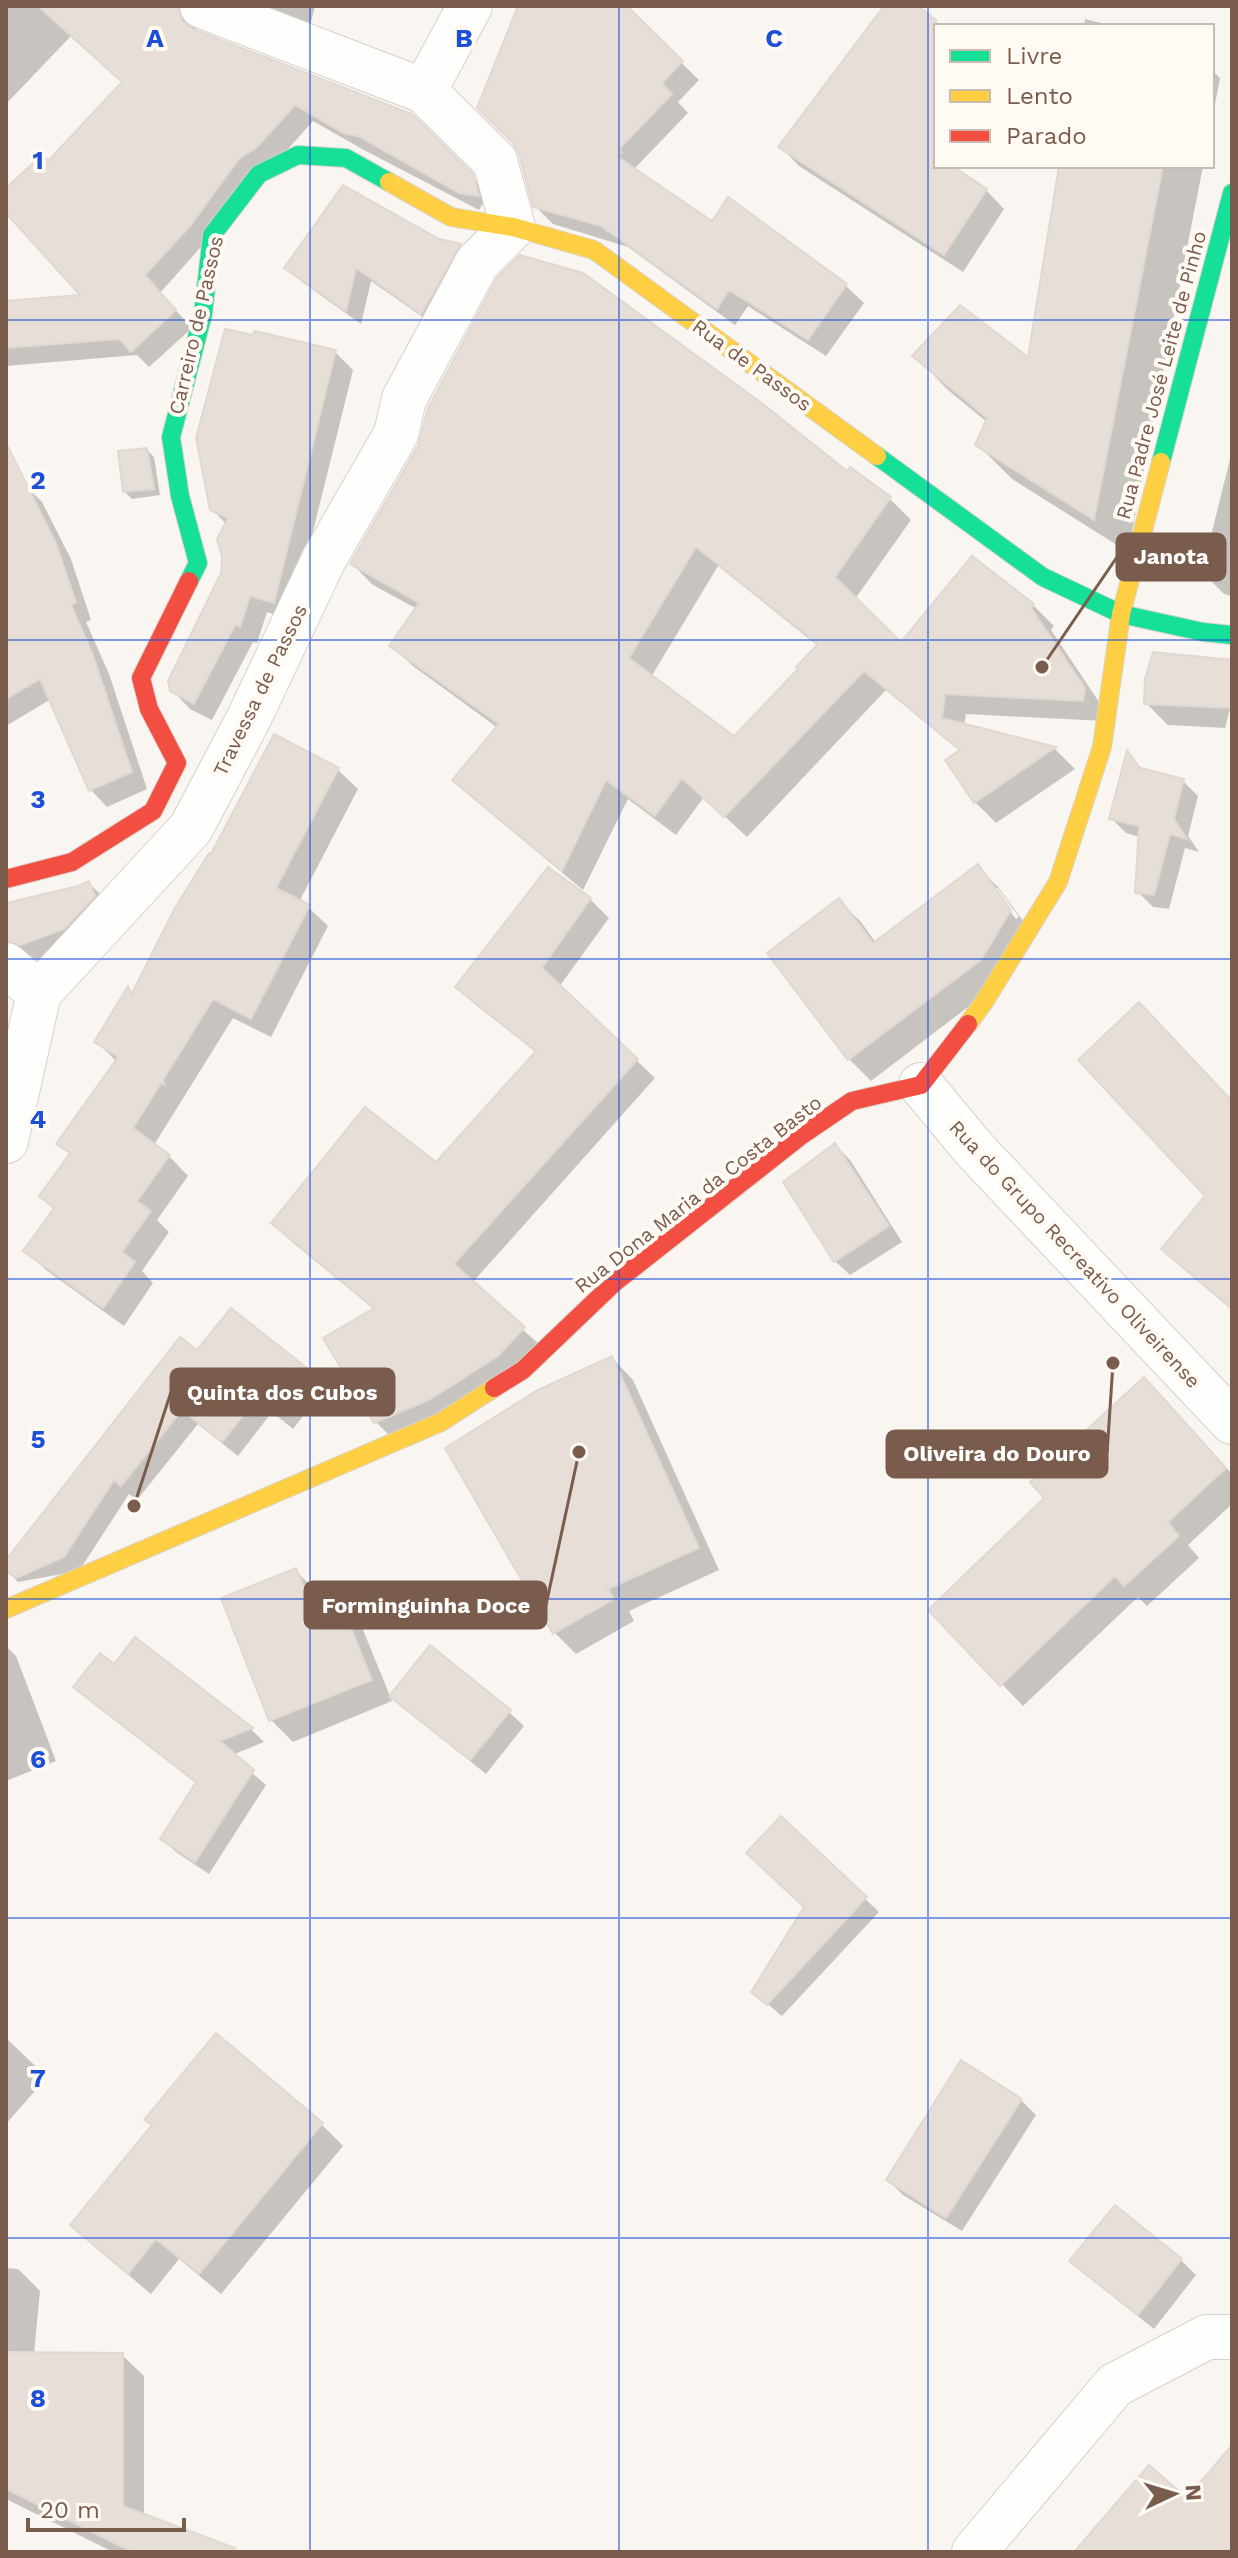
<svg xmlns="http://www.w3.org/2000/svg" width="1238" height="2558" viewBox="0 0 1238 2558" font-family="'Work Sans',sans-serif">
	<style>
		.shadow { fill: #0003; fill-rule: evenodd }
		.building { fill: #e6ded7; stroke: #e2d8d2; stroke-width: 2; fill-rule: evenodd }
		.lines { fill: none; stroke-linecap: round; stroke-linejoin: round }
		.street-casing { stroke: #d7d1cb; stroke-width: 46 }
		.fast-casing { stroke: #d9d2cb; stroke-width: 20 }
		.slow-casing { stroke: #d9d2cb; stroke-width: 20 }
		.jam-casing { stroke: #d9d2cb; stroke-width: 20 }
		.street { stroke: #fefefd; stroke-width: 44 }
		.fast { stroke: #16e098; stroke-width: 18 }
		.slow { stroke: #ffcf43; stroke-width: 18 }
		.jam { stroke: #f24e42; stroke-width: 18 }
		.grid { fill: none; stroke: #1d4ed8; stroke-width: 2; stroke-opacity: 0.55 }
		.labels { text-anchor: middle; stroke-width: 8; stroke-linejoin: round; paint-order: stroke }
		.street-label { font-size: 20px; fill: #7a5c4d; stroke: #fffaf3 }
		.grid-label { font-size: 26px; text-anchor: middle; font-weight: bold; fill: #1d4ed8; stroke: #fffaf3; stroke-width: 8; stroke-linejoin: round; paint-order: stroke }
		.leader { fill: none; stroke: #7a5c4d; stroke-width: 3 }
		.callout-dot { fill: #7a5c4d; stroke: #fffaf3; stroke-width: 3 }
		.callout { fill: #7a5c4d; stroke: #7a5c4d; stroke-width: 3 }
		.callout-label { font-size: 22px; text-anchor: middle; font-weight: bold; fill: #fff }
	</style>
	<rect width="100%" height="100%" fill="#f9f5f0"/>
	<!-- shadow -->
	<path class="shadow" d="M6 6H202L195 16 196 32 410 116 489 194 479 210 362 149 313 121 160 293 192 328 149 367 137 355 6 366V303L84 297 6 210V190L49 163 124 83 72 35 6 104Z
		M247 6H315L309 30Z
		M520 6H624L699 80 678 102 688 113 635 168 713 223 729 200 846 286 864 303 826 356 748 306 735 325 628 247 553 224 535 206Z
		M887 6H915L940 26H936V166H948L986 190 1004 209 963 272 799 166 781 147Z
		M1085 19 1113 26H1084Z
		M1212 70 1220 78 1212 120Z
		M1061 166H1203L1128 552 1012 479 978 445 987 422 948 390 915 356 1029 360Z
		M438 241 460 246 474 260 437 327 371 281 361 324 302 282 287 267Z
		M335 352 353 370 291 620 267 612 257 643 253 642 212 720 190 709 172 690 223 574 227 525 212 509Z
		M147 450 154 457 160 495 132 499 125 492Z
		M1232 451V596L1224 594 1202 572Z
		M850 470 890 499 911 520 855 599 902 645 972 559 1033 605 1054 626 1051 630 1105 711 1104 721 966 714 964 726 1055 749 1075 769 996 823 975 802 961 752 886 690 747 837 704 797 676 835 628 799 583 890 476 801 455 780 498 728 413 666 392 646 417 609 373 585 352 564 847 474ZM718 566 818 646 801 669 735 739 651 677Z
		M25 485 42 502 71 559 91 620 86 622 109 674 147 789 107 807 91 790 51 699 6 726V492Z
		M1232 677V701L1225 728 1168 725 1146 703Z
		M1128 753 1144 771 1183 781 1198 796 1188 836 1199 852 1185 848 1169 909 1153 907 1138 892 1140 837 1126 833 1111 818Z
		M338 770 358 789 299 902 308 907 328 926 271 1037 233 1018 154 1145 169 1156 188 1176 157 1220 169 1232 142 1271 153 1283 124 1326 46 1270 26 1250 55 1210 41 1196 71 1155 59 1143 117 1062 97 1042 129 989 134 994Z
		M978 867 999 888 1032 933 1002 981 871 1081 849 1059 770 953 839 901 861 922 876 943ZM993 888H998L1019 917 1016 919Z
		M548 870 590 899 609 918 559 987 655 1078 472 1283 542 1347 395 1441 376 1422 326 1339 375 1310 292 1242 274 1223 437 1165 537 1053 476 1005 457 987Z
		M89 883 104 898 79 944 37 959 26 955 6 961V905Z
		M1232 1102V1310L1163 1249 1208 1196Z
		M835 1145 850 1160 902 1242 850 1275 835 1261Z
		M197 1353 310 1374 325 1388 293 1429 272 1412 238 1456 198 1424 137 1500 129 1494 79 1571 18 1582 6 1570V1563Z
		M612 1358 633 1380 719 1570 629 1611 634 1621 576 1654 555 1633Z
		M1166 1401 1232 1474V1504L1188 1545 1199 1558 1147 1606 1138 1597 1023 1706 931 1610Z
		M295 1570 317 1592 322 1604 337 1598 359 1620 392 1701 293 1742 271 1720Z
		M135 1640 251 1729 264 1742 232 1755 266 1785 209 1874 176 1852 162 1839 197 1784 89 1700 76 1687 115 1667Z
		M6 1646 16 1656 56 1761 6 1781Z
		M392 1695 509 1712 524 1726 486 1774 407 1710Z
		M781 1819 879 1912 782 2016 753 1992 806 1907Z
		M216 2036 322 2125 343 2146 221 2294 179 2259 151 2294 94 2246 72 2224 154 2126Z
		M6 2038 47 2077 6 2124Z
		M1021 2100 1036 2115 962 2231 903 2195 888 2180Z
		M1115 2208 1181 2260 1196 2275 1154 2329 1087 2276 1072 2261Z
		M6 2268 18 2269 40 2291 34 2354 122 2355 144 2376V2516L183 2552H113L6 2499Z"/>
	<!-- building -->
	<path class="building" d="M38 6H178L182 21 193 29 412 114 473 174 479 196 459 193 358 136 343 133 295 105 257 147 239 159 190 226 145 275 176 310 131 352 119 339 6 348V301L80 295 6 213V188L43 154 48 161 122 82Z
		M518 6H627L683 61 662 83 672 94 619 149 622 152 618 157 712 221 728 197 847 284 808 340 729 290 717 309 601 226 533 207 519 154 513 143 477 108Z
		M884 6H918L936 20V166H952L987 189 944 255 778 147Z
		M1059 166H1163L1094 520 975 445 987 418 912 356 960 305 1028 357Z
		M343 185 439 239 461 244 421 314 356 268 346 311 284 268Z
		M520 255 583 273 763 404 847 471 850 467 891 497 835 577 901 642 972 556 1034 604 1031 608 1085 688 1083 701 945 694 942 718 1056 747 974 803 945 760 960 750 864 671 724 817 682 778 655 816 606 780 562 871 452 780 499 724 389 646 419 603 350 564 418 446 428 408 497 278ZM696 547 818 644 796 667 798 669 734 736 629 658Z
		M225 329 253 335 255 331 336 350 274 603 250 596 240 627 235 625 194 704 170 691 168 681 221 573 222 557 217 539 228 518 210 510 196 438Z
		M6 443 55 541 76 602 71 605 93 655 132 772 89 791 40 679 6 699Z
		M147 448 154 489 123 492 118 451Z
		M1153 652 1232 660V708L1144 704 1145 679Z
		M274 734 339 768 276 888 310 905 251 1019 213 999 163 1080 165 1085 161 1083 133 1128 170 1155 137 1201 151 1211 122 1252 135 1262 103 1308 23 1251 54 1208 39 1196 70 1153 56 1144 118 1057 94 1042 128 986 131 995 175 908 209 853 211 854Z
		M1127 750 1141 770V768L1184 779 1174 819 1187 839 1170 834 1154 895 1135 893 1139 826 1109 819Z
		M978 864 1011 910 981 960 848 1060 767 953 839 898 873 943Z
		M548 867 591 898 542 968 638 1059 454 1264 525 1327 498 1356 429 1400 374 1423 323 1338 374 1308 271 1223 365 1107 436 1162 536 1051 455 987Z
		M89 881 95 896 64 929 21 945 6 941V903L78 886Z
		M1139 1002 1232 1101V1309L1161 1249 1205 1196 1078 1060Z
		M835 1143 889 1226 834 1262 783 1182Z
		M231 1308 312 1372 277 1416 256 1399 222 1442 182 1410 121 1486 114 1480 64 1557 16 1578 6 1571V1560L180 1337 197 1350Z
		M612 1356 699 1548 608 1589 614 1599 553 1634 445 1448 538 1390Z
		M1144 1377 1226 1468 1168 1522 1179 1536 1124 1586 1115 1576 1000 1686 928 1610 1044 1498 1030 1482Z
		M296 1568 312 1606 338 1596 372 1680 269 1721 221 1598Z
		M135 1637 253 1728 220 1741 254 1770 195 1862 160 1839 196 1782 73 1687 100 1653 114 1664Z
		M430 1645 511 1710 470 1760 389 1696Z
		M781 1816 867 1897 767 2005 751 1992 804 1907 746 1853Z
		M216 2033 323 2123 199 2274 156 2239 128 2274 70 2225 152 2125 144 2120Z
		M961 2060 1022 2099 946 2218 886 2180Z
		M1115 2205 1182 2259 1138 2315 1069 2261Z
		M6 2352 123 2353V2506L235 2548 234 2552H132L6 2489Z
		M1232 2445V2552H1074L1149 2465 1187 2498Z"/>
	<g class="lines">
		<defs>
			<path id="street" d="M424 91 470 6
				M6 965 39 993
				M921 1085 975 1150 1232 1422
				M6 1141 39 993 191 828 249 718 324 559 396 434 404 399 477 263 513 227 495 161 424 91 202 6
				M974 2552 1115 2385 1207 2337H1232"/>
			<path id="fast" d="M877 456 1043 577 1121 614 1203 632 1232 635
				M1161 462 1232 193
				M189 581 198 563 180 496 171 437 203 314 212 235 259 174 298 155 346 158 389 182"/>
			<path id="slow" d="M389 182 451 217 513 227 594 250 877 456
				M968 1024 984 1002 1058 882 1102 747 1121 614 1161 462
				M6 1609 441 1422 494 1388"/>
			<path id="jam" d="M6 879 72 862 153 811 177 763 149 709 141 678 189 581
				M494 1388 523 1370 614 1283 802 1135 852 1101 921 1085 968 1024"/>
		</defs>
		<!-- street casing -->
		<use href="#street" class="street-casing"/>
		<!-- fast casing -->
		<use href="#fast" class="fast-casing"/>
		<!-- slow casing -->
		<use href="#slow" class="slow-casing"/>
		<!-- jam casing -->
		<use href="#jam" class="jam-casing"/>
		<!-- street -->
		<use href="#street" class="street"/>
		<!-- fast -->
		<use href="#fast" class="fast"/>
		<!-- slow -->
		<use href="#slow" class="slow"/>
		<!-- jam -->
		<use href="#jam" class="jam"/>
	</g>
	<!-- grid -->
	<path class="grid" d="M310 6V2552M619 6V2552M928 6V2552M6 320H1232M6 640H1232M6 959H1232M6 1279H1232M6 1599H1232M6 1918H1232M6 2238H1232"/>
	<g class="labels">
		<!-- street labels -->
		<g class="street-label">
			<text transform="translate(196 325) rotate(-77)" y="7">Carreiro de Passos</text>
			<text transform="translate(752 365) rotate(36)" y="7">Rua de Passos</text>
			<text transform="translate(1161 375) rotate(-75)" y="7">Rua Padre José Leite de Pinho</text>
			<text transform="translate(260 690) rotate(-64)" y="7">Travessa de Passos</text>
			<text transform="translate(698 1194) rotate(-38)" y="7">Rua Dona Maria da Costa Basto</text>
			<text transform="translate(1075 1254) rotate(47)" y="7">Rua do Grupo Recreativo Oliveirense</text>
		</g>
	</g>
	<g class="grid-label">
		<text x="155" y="47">A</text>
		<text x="464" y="47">B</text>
		<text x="774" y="47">C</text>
		<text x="38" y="169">1</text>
		<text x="38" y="489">2</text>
		<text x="38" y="808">3</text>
		<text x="38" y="1128">4</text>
		<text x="38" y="1448">5</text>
		<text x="38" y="1768">6</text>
		<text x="38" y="2087">7</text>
		<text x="38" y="2407">8</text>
	</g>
	<!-- callouts -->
	<path class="leader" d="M1042 667L1117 557M134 1506L171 1392M1113 1363L1107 1454M579 1452L546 1605"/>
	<g class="callout-dot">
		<circle cx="1042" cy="667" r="8"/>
		<circle cx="134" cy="1506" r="8"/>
		<circle cx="1113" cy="1363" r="8"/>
		<circle cx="579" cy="1452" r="8"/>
	</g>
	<g class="callout">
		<rect x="1117" y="534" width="108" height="46" rx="8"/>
		<rect x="171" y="1369" width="223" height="46" rx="8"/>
		<rect x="887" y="1431" width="220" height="46" rx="8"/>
		<rect x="305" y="1582" width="241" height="46" rx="8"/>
	</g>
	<g class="callout-label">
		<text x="1171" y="564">Janota</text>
		<text x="282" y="1400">Quinta dos Cubos</text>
		<text x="997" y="1461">Oliveira do Douro</text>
		<text x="426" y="1613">Forminguinha Doce</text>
	</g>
	<!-- border -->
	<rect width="1238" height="2558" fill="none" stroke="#7a5c4d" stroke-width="16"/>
	<!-- legend -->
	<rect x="934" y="24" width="280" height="144" fill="#fffaf3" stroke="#cabbb1" stroke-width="2"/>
	<rect x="950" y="50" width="40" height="12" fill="#16e098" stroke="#cabbb1" stroke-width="2"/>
	<text x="1006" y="64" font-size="24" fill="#7a5c4d">Livre</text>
	<rect x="950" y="90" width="40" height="12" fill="#ffcf43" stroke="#cabbb1" stroke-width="2"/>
	<text x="1006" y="104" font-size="24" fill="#7a5c4d">Lento</text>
	<rect x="950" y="130" width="40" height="12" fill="#f24e42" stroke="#cabbb1" stroke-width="2"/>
	<text x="1006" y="144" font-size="24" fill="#7a5c4d">Parado</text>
	<!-- north arrow -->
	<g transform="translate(1174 2494) rotate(86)" stroke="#fffaf3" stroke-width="6" paint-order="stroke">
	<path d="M0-6L14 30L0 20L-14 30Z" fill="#7a5c4d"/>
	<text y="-12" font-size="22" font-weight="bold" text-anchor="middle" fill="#7a5c4d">N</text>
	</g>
	<!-- scale -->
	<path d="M28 2518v12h156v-12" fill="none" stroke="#7a5c4d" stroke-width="4"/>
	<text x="40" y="2518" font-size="24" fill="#7a5c4d" stroke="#fffaf3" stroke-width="6" paint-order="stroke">20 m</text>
</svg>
